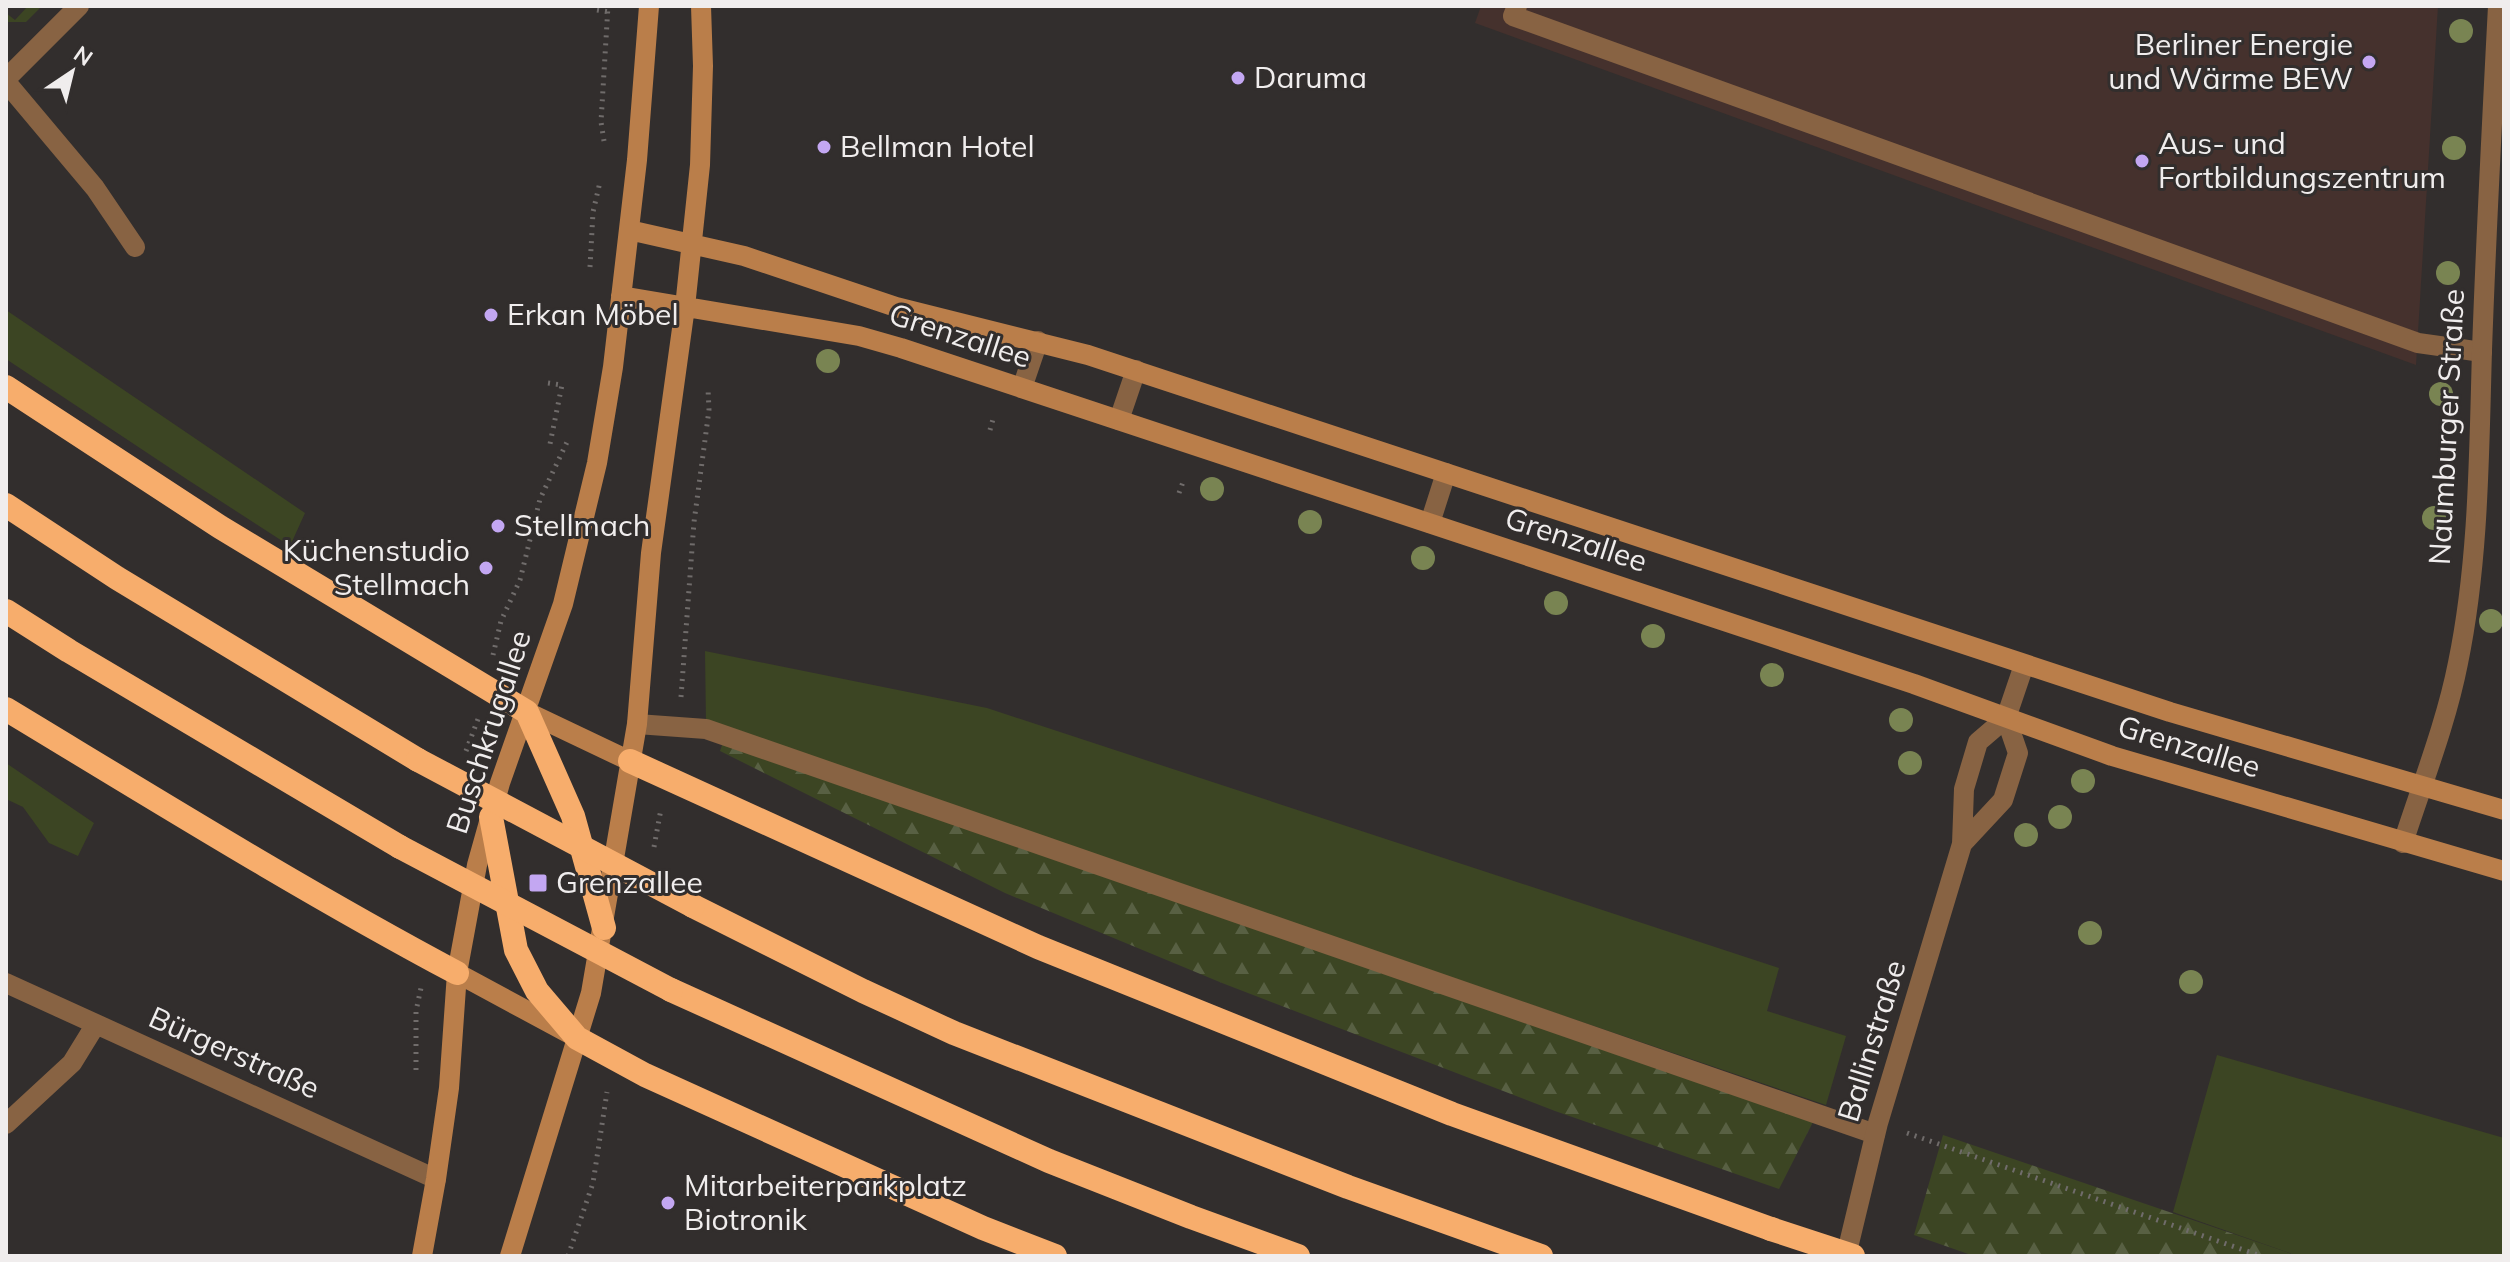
<svg xmlns="http://www.w3.org/2000/svg" width="2510" height="1262" viewBox="0 0 2510 1262" font-family="Mulish,sans-serif">
	<style>
		.education { fill: #45312d }
		.grass { fill: #3c4523 }
		.forest { fill: url(#forest-firs) }
		.lines { fill: none; stroke-linecap: round; stroke-linejoin: round }
		.path { stroke: #706c6b; stroke-width: 5; stroke-dasharray: 2 6; stroke-linecap: butt }
		.lane { stroke: #886343; stroke-width: 20 }
		.street { stroke: #886343; stroke-width: 20 }
		.secondary { stroke: #ba7e4a; stroke-width: 20 }
		.highway { stroke: #f7ad6c; stroke-width: 24 }
		.highway-bridge { stroke: #f7ad6c; stroke-width: 24 }
		.tree { fill: #798452 }
		.poi-dot { fill: #c3a7f2; stroke: #322e2d; stroke-width: 3 }
		.labels { text-anchor: middle; stroke-width: 6; stroke-linejoin: round; paint-order: stroke }
		.poi-label { font-size: 30px; fill: #f0eded; stroke: #322e2d; text-anchor: start }
		.street-label { font-size: 30px; fill: #f0eded; stroke: #322e2d }
	</style>
	<defs>
		<pattern id="forest-firs" width="22" height="20" patternUnits="userSpaceOnUse" patternTransform="scale(2)"><rect width="22" height="20" fill="#3c4523"/><path d="M5 1l3.5 6h-7zM16 11l3.5 6h-7z" fill="#586043"/></pattern>
	</defs>
	<rect width="100%" height="100%" fill="#322e2d"/>
	<!-- education -->
	<path class="education" d="M1481 6H2438L2416 365 1475 23Z"/>
	<!-- grass -->
	<path class="grass" d="M28 6H42L26 22H6V13L15 20Z
		M6 310 305 513 290 546 188 480 6 359Z
		M705 651 987 708 1779 968 1767 1011 1846 1036 1826 1105 706 724Z
		M6 763 94 823 78 856 49 843 23 807 6 799Z
		M2217 1055 2504 1138V1256H2298L2173 1212Z"/>
	<!-- forest -->
	<path class="forest" d="M724 739 1814 1120 1779 1189 1555 1111 1222 983 1005 893 720 751Z
		M1943 1135 2298 1256H1974L1914 1235Z"/>
	<g class="lines">
		<!-- path -->
		<path class="path" d="M597 10 609 12
			M604 141 601 122 608 6
			M590 267 593 212 600 182
			M548 383 562 385 550 444
			M990 430 993 419
			M1179 493 1183 482
			M493 655 501 621 520 580 540 499 567 442
			M681 697 694 522 709 410 708 389
			M466 751 478 719
			M654 847 661 809
			M416 1070V1011L421 988
			M1907 1133 2261 1256
			M568 1256 593 1183 607 1092"/>
		<!-- lane -->
		<path class="lane" d="M1517 6 1513 16 2418 343 2482 352
			M1022 388 1038 341
			M1119 420 1136 370
			M1430 523 1446 473
			M637 724 706 729 1875 1134"/>
		<!-- street -->
		<path class="street" d="M6 79 79 6
			M6 82 95 188 135 247
			M2403 843C2422 784 2446 724 2458 663 2479 561 2479 454 2482 350 2486 235 2492 121 2498 6
			M1962 844 2003 800 2018 753 2006 718
			M6 983 436 1179
			M6 1124 72 1063 96 1024
			M1846 1256 1878 1123 1962 844 1964 789 1978 742 2006 718 2024 665"/>
		<!-- secondary -->
		<path class="secondary" d="M629 230 744 256 896 307 1088 355 2170 712 2504 810
			M621 296 859 336 901 348 1914 684 2112 756 2504 871
			M527 712 630 761
			M457 973 570 1034
			M422 1256 436 1179 449 1088 457 973 477 865 500 783 563 604 597 463 613 367 637 160 649 6
			M510 1256 591 993 637 724 651 553 685 307 700 165 703 66 701 6"/>
		<!-- highway -->
		<path class="highway" d="M6 387 220 527 527 712 573 816 604 928
			M6 505 117 578 418 760
			M6 611 69 651 400 847
			M6 709C155 799 303 891 457 973
			M630 761 1038 947 1452 1114 1771 1229
			M491 817 516 950 537 991 577 1038 645 1075 983 1228 1055 1256
			M693 906 863 991 954 1033 1348 1187 1541 1256
			M671 990 1049 1161 1191 1217 1298 1256"/>
		<!-- highway-bridge -->
		<path class="highway-bridge" d="M418 760 693 906
			M400 847 671 990
			M1771 1229 1853 1256"/>
	</g>
	<!-- trees -->
	<g class="tree">
		<circle cx="2461" cy="31" r="12"/>
		<circle cx="2454" cy="148" r="12"/>
		<circle cx="2448" cy="273" r="12"/>
		<circle cx="828" cy="361" r="12"/>
		<circle cx="2441" cy="394" r="12"/>
		<circle cx="1212" cy="489" r="12"/>
		<circle cx="2434" cy="518" r="12"/>
		<circle cx="1310" cy="522" r="12"/>
		<circle cx="1423" cy="558" r="12"/>
		<circle cx="1556" cy="603" r="12"/>
		<circle cx="2491" cy="621" r="12"/>
		<circle cx="1653" cy="636" r="12"/>
		<circle cx="1772" cy="675" r="12"/>
		<circle cx="1901" cy="720" r="12"/>
		<circle cx="1910" cy="763" r="12"/>
		<circle cx="2083" cy="781" r="12"/>
		<circle cx="2060" cy="817" r="12"/>
		<circle cx="2026" cy="835" r="12"/>
		<circle cx="2090" cy="933" r="12"/>
		<circle cx="2191" cy="982" r="12"/>
	</g>
	<!-- markers -->
	<g class="poi-dot">
		<circle cx="2369" cy="62" r="8"/>
		<circle cx="1238" cy="78" r="8"/>
		<circle cx="824" cy="147" r="8"/>
		<circle cx="2142" cy="161" r="8"/>
		<circle cx="491" cy="315" r="8"/>
		<circle cx="498" cy="526" r="8"/>
		<circle cx="486" cy="568" r="8"/>
		<rect x="528" y="873" width="20" height="20" rx="4"/>
		<circle cx="668" cy="1203" r="8"/>
	</g>
	<g class="labels">
		<!-- poi labels -->
		<g class="poi-label">
			<text x="2353" y="55" text-anchor="end">Berliner Energie<tspan x="2353" dy="34">und Wärme BEW</tspan></text>
			<text x="1254" y="88">Daruma</text>
			<text x="2158" y="154">Aus- und<tspan x="2158" dy="34">Fortbildungszentrum</tspan></text>
			<text x="840" y="157">Bellman Hotel</text>
			<text x="507" y="325">Erkan Möbel</text>
			<text x="514" y="536">Stellmach</text>
			<text x="470" y="561" text-anchor="end">Küchenstudio<tspan x="470" dy="34">Stellmach</tspan></text>
			<text x="556" y="893">Grenzallee</text>
			<text x="684" y="1196">Mitarbeiterparkplatz<tspan x="684" dy="34">Biotronik</tspan></text>
		</g>
		<!-- street labels -->
		<g class="street-label">
			<text transform="translate(960 336) rotate(18)" y="10">Grenzallee</text>
			<text transform="translate(2447 427) rotate(-87)" y="10">Naumburger Straße</text>
			<text transform="translate(1576 540) rotate(18)" y="10">Grenzallee</text>
			<text transform="translate(489 732) rotate(-72)" y="10">Buschkrugallee</text>
			<text transform="translate(2189 747) rotate(17)" y="10">Grenzallee</text>
			<text transform="translate(1872 1041) rotate(-73)" y="10">Ballinstraße</text>
			<text transform="translate(234 1053) rotate(24)" y="10">Bürgerstraße</text>
		</g>
	</g>
	<!-- border -->
	<rect width="2510" height="1262" fill="none" stroke="#f0eded" stroke-width="16"/>
	<!-- north arrow -->
	<g transform="translate(72 72) rotate(35)" stroke="#322e2d" stroke-width="6" paint-order="stroke">
	<path d="M0-6L14 30L0 20L-14 30Z" fill="#f0eded"/>
	<text y="-12" font-size="22" font-weight="bold" text-anchor="middle" fill="#f0eded">N</text>
	</g>
</svg>
